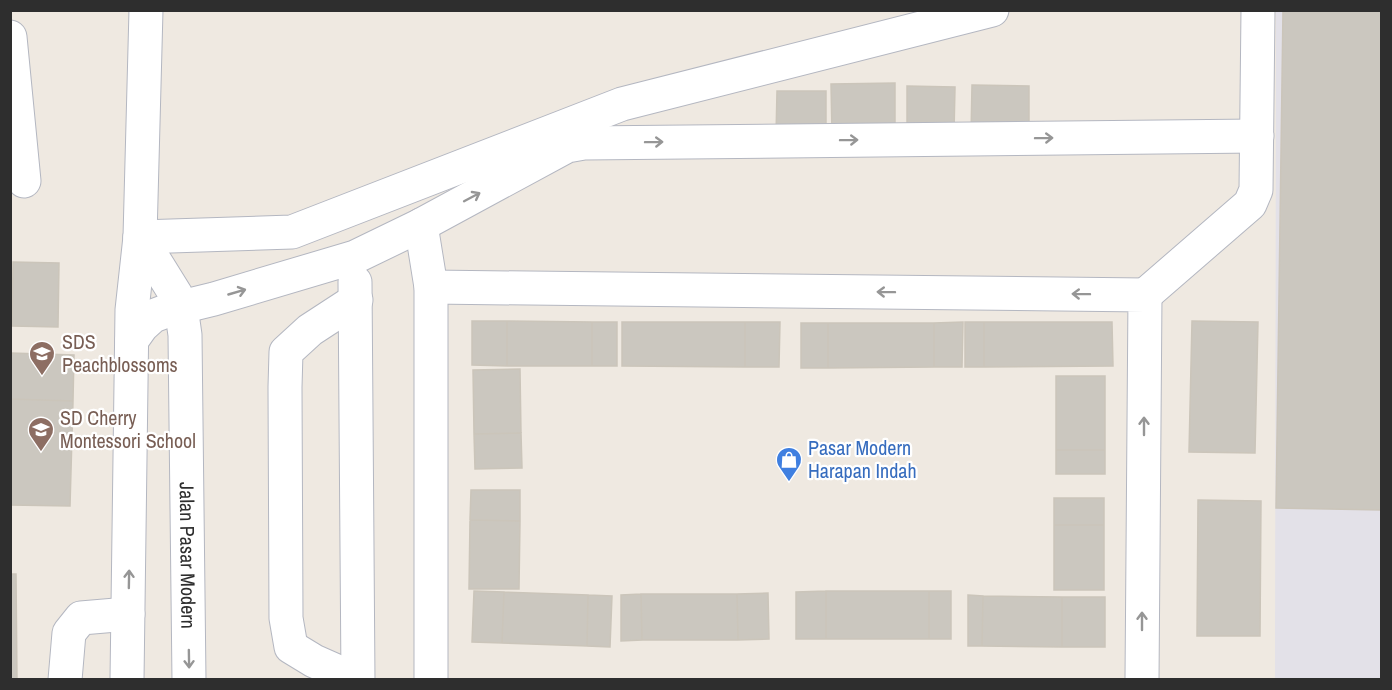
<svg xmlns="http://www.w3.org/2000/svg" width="1392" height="690" viewBox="0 0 1392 690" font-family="'Archivo Narrow',sans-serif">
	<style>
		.industrial { fill: #e3e1e8 }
		.building { fill: #cbc7bf; stroke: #cbc5ba; stroke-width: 1.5 }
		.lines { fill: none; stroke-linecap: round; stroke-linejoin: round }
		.minor-casing { stroke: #b4b7c1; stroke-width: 35 }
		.minor { stroke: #fff; stroke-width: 33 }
		.oneway { stroke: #969696 }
		.labels { text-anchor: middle; stroke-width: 4.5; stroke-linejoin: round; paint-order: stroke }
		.education-label { font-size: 20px; fill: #785e54; stroke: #fff; text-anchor: start }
		.shop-label { font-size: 20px; fill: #366cbe; stroke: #fff; text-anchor: start }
		.street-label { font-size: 20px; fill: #2e2e2e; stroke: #fff }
	</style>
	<rect width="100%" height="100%" fill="#efe9e1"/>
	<!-- industrial -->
	<path class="industrial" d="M1276 11H1381V679H1275Z"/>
	<!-- building -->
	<path class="building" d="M1283 10H1382L1381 510 1276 508Z
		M895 83V133L832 134 831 84Z
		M972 85 1029 86V136L971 135Z
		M907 86 955 87 954 133H907Z
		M777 91H826V136H776Z
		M13 262 59 263 58 327 12 326Z
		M472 321H507V366L472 365Z
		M507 321 592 322V366H507Z
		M1192 321 1258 322 1255 453 1189 452Z
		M592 322H617V366H592Z
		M622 322H745V367L622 366Z
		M745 322H780L779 367H745Z
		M963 322 962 367H934V323Z
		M965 322H984V367H965Z
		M984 322H1112L1113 366 984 367Z
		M801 323H828V368H801Z
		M828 323H934V367L828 368Z
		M10 353 74 355 73 401 10 399Z
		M520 369 521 433 474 434 473 370Z
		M1056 376H1105V450H1056Z
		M10 399 73 401 70 506 10 505Z
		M521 433 522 468 475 469 474 434Z
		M1056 450H1105V474H1056Z
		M471 490H520V521L470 520Z
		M1054 498H1104V525H1054Z
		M1198 500 1261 501 1260 636H1197Z
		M470 520 520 521 519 589H469Z
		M1054 525H1104V590H1054Z
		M10 574H16L17 680H10Z
		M474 591 504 592 502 643 472 642Z
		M826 591H929V639H826Z
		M826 591V639H796V592Z
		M929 591H951V639H929Z
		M504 592 588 595 587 646 502 643Z
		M768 593 769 639 738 640 737 594Z
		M641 594H737L738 640H642Z
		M641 594 642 640 621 641V595Z
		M588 595 612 596 610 647 587 646Z
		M968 595 983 596 982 646H968Z
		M983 596 1062 597V647L982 646Z
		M1062 597H1105V647H1062Z"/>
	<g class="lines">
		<defs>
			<g id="minor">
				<path d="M10 37 24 181"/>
				<path d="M421 225 431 287V680"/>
				<path d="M140 237 292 232 622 104 992 10"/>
				<path id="s1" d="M140 237 176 295 181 307 185 335 189 680"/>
				<path d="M355 282 358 680"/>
				<path d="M431 287 1145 295 1142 680"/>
				<path d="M1145 295 1250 204 1256 190 1258 10"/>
				<path d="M356 300 310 330 286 352 285 387 286 618 291 647 314 661 357 680"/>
				<path d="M132 340 142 326 153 316 169 310 214 299 355 257 421 225 567 146 584 143 1257 136"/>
				<path d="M65 680 69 633 81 618 128 614"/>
				<path d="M127 680 132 310 140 237 146 10"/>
			</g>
		</defs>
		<!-- minor casing -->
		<use href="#minor" class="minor-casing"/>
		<!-- minor -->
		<use href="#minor" class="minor"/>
	</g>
	<!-- one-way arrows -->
	<defs><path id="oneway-shaft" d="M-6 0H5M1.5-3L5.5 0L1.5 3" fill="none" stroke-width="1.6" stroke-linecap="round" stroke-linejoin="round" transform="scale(1.5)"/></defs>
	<g class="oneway">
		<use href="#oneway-shaft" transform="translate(1044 138) rotate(-1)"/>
		<use href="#oneway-shaft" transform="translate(849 140) rotate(-1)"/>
		<use href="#oneway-shaft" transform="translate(654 142) rotate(-1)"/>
		<use href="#oneway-shaft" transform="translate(472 197) rotate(-28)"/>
		<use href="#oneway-shaft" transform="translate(237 292) rotate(-16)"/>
		<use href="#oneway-shaft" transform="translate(886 292) rotate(-179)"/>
		<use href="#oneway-shaft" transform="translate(1081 294) rotate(-179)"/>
		<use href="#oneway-shaft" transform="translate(1144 426) rotate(-90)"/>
		<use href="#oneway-shaft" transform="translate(129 579) rotate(-89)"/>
		<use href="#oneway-shaft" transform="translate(1142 621) rotate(-90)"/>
		<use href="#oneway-shaft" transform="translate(189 659) rotate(89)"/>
	</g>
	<!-- icons -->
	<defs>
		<symbol id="school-pin" viewBox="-11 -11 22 30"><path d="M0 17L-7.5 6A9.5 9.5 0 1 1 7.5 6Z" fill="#8d6e63" stroke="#fff"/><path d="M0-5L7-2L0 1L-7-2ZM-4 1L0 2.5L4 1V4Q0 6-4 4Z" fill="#fff"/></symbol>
		<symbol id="shop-pin" viewBox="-11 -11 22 30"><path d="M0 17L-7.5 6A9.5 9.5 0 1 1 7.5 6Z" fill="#3f7fe0" stroke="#fff"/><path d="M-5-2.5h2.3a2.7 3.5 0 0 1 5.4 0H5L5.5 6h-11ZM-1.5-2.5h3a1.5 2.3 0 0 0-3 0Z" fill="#fff"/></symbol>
	</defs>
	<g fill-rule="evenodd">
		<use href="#school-pin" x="27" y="339" width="30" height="40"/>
		<use href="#school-pin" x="26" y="415" width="30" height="40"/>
		<use href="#shop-pin" x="774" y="445" width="30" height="40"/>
	</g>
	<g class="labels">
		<!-- education labels -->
		<g class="education-label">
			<text x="62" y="349">SDS<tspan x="62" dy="23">Peachblossoms</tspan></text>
			<text x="60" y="425">SD Cherry<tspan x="60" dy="23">Montessori School</tspan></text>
		</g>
		<!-- shop labels -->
		<g class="shop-label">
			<text x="808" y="455">Pasar Modern<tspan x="808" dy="23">Harapan Indah</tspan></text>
		</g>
		<!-- street labels -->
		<g class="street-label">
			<text dy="7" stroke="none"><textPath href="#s1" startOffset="330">Jalan Pasar Modern</textPath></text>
		</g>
	</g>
	<!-- border -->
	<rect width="1392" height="690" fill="none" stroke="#2e2e2e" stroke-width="24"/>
</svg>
